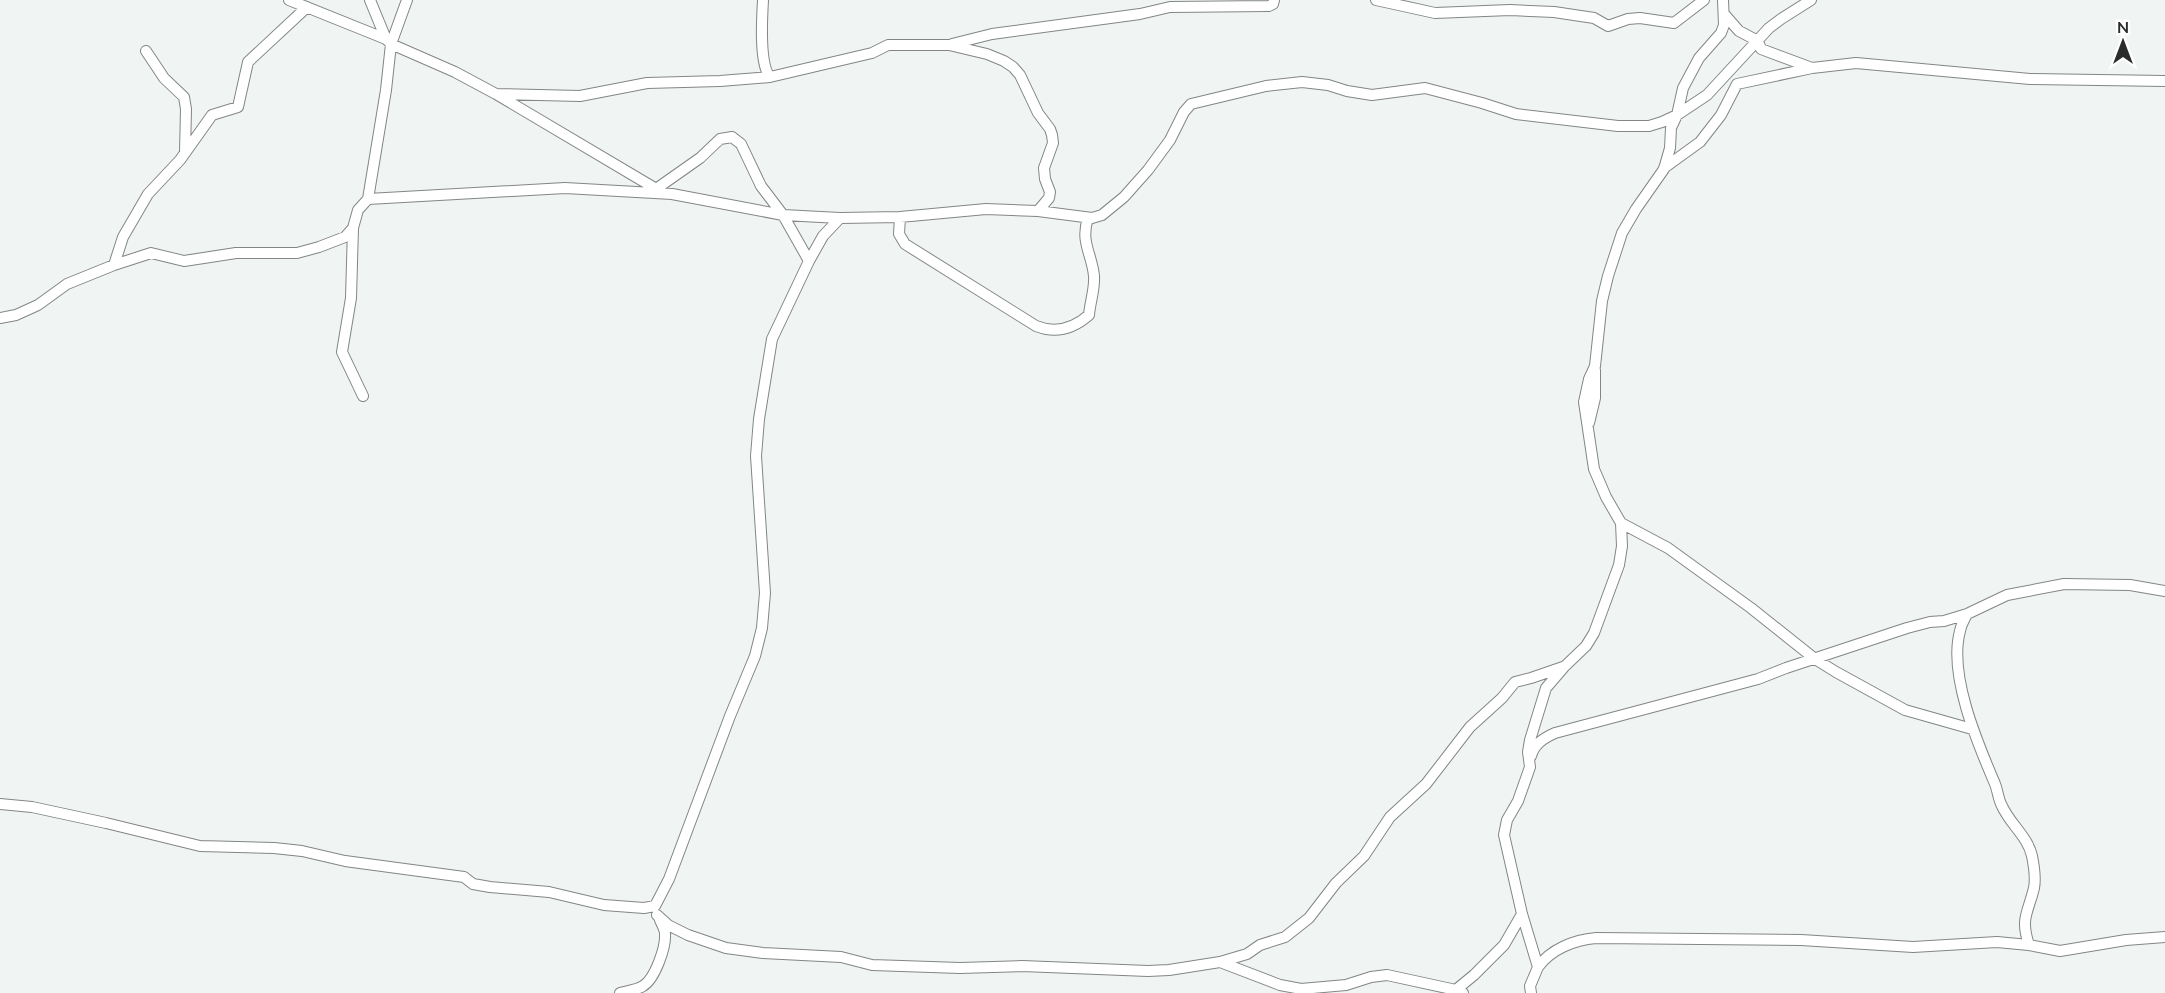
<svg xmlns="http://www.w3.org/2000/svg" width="2165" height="993" viewBox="0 0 2165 993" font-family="Mulish,sans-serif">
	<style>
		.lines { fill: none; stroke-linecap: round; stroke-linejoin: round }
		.minor-casing { stroke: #828684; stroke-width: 12 }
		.minor { stroke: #fff; stroke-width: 10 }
	</style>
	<rect width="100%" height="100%" fill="#f0f5f3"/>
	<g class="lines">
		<defs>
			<path id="minor" d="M289 0 386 39 391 44 455 72 496 94 658 190
				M370 0 386 39
				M763 0C762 18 759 64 770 77
				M1376 0 1435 13 1510 10 1554 12 1594 18 1608 26 1628 19 1640 18 1674 23 1704 0
				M1725 15 1739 31 1758 41 1761 49 1812 68
				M952 44 992 34 1140 14 1170 7 1269 6 1273 4 1274 0
				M146 51 164 78 184 97 186 109 185 153
				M496 94 580 96 647 83 720 81 770 77 872 53 888 45H949L987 54 1004 61 1013 67 1020 75 1038 113 1050 129 1052 135 1053 143 1044 168 1045 179 1050 192 1049 198 1038 211
				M1664 168 1700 142 1721 115 1737 84 1812 68 1856 63 2030 79 2165 81
				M656 189 700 158 720 139 732 137 741 144 761 186 783 215 809 261
				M368 199 565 188 672 194 783 215 840 218 900 217 986 209 1038 211 1092 218 1102 215 1124 197 1148 170 1170 140 1184 112 1191 104 1266 86 1302 82 1328 85 1347 91 1372 95 1425 88 1482 103 1516 114 1618 126H1649L1662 122 1677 115 1707 95 1769 28 1781 19 1811 0
				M900 217 899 234 905 244 1036 326C1056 334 1073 329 1089 315 1090 302 1095 289 1094 276 1092 254 1080 242 1088 218
				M353 228 351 298 342 352 363 396
				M114 265 123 237 148 194 180 160 212 115 238 107 248 62 307 7
				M0 318 16 315 38 305 67 284 114 265 151 253 184 261 236 253H297L319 247 345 237 353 228 358 210 368 199 386 90 391 44 407 0
				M1589 423 1595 398V370
				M1621 523 1668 548 1751 608 1815 659 1836 672 1905 710 1972 729
				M1967 614C1964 620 1961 625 1960 631 1948 675 1978 744 1995 784 1998 791 1998 799 2002 806 2010 824 2028 837 2032 856 2034 866 2036 878 2034 888 2028 913 2020 918 2029 945
				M1531 756C1534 744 1544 738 1555 733L1758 679 1786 668 1907 628 1930 622 1944 621 1967 614 2007 595 2064 584 2130 585 2165 591
				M0 804 32 807 106 823 200 846 274 848 302 851 345 861 464 877 473 884 490 887 549 892 604 905 644 908 655 906 669 879 730 716 755 656 762 628 765 593 756 456 759 419 772 339 809 261 823 236 840 218
				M657 915 668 925 688 935 726 948 763 953 841 957 872 965 960 968 1022 966 1148 971 1169 970 1220 962 1280 985 1301 989 1346 985 1371 977 1387 975 1456 990 1463 993
				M1220 962 1247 954 1260 945 1285 937 1309 918 1336 883 1364 856 1390 817 1426 784 1470 727 1502 698 1515 682 1531 678 1563 667
				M1538 967C1551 949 1574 940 1596 938L1801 940 1913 947 1997 942 2029 945 2060 951 2126 940 2165 937
				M620 993C627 991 637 990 643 986 655 979 666 947 665 934 665 929 662 925 660 920
				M1452 993 1474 975 1504 945 1522 914
				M1531 993 1530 986 1538 967 1522 914 1504 835 1507 820 1518 801 1530 767 1528 752 1530 740 1546 688 1564 667 1586 646 1594 633 1619 565 1622 546 1621 523 1606 497 1594 469 1584 402 1589 379 1595 366 1602 301 1608 276 1622 233 1636 209 1664 169 1670 148 1671 128 1677 115 1683 88 1699 58 1721 33 1724 25 1723 0"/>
		</defs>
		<!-- minor casing -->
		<use href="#minor" class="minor-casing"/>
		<!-- minor -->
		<use href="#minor" class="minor"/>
	</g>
	<!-- north arrow -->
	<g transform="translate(2123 42)" stroke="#ffffff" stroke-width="4.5" paint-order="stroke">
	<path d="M0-4.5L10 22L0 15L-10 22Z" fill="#2a2c2b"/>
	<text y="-9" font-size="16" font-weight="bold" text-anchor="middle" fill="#2a2c2b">N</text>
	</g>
</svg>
